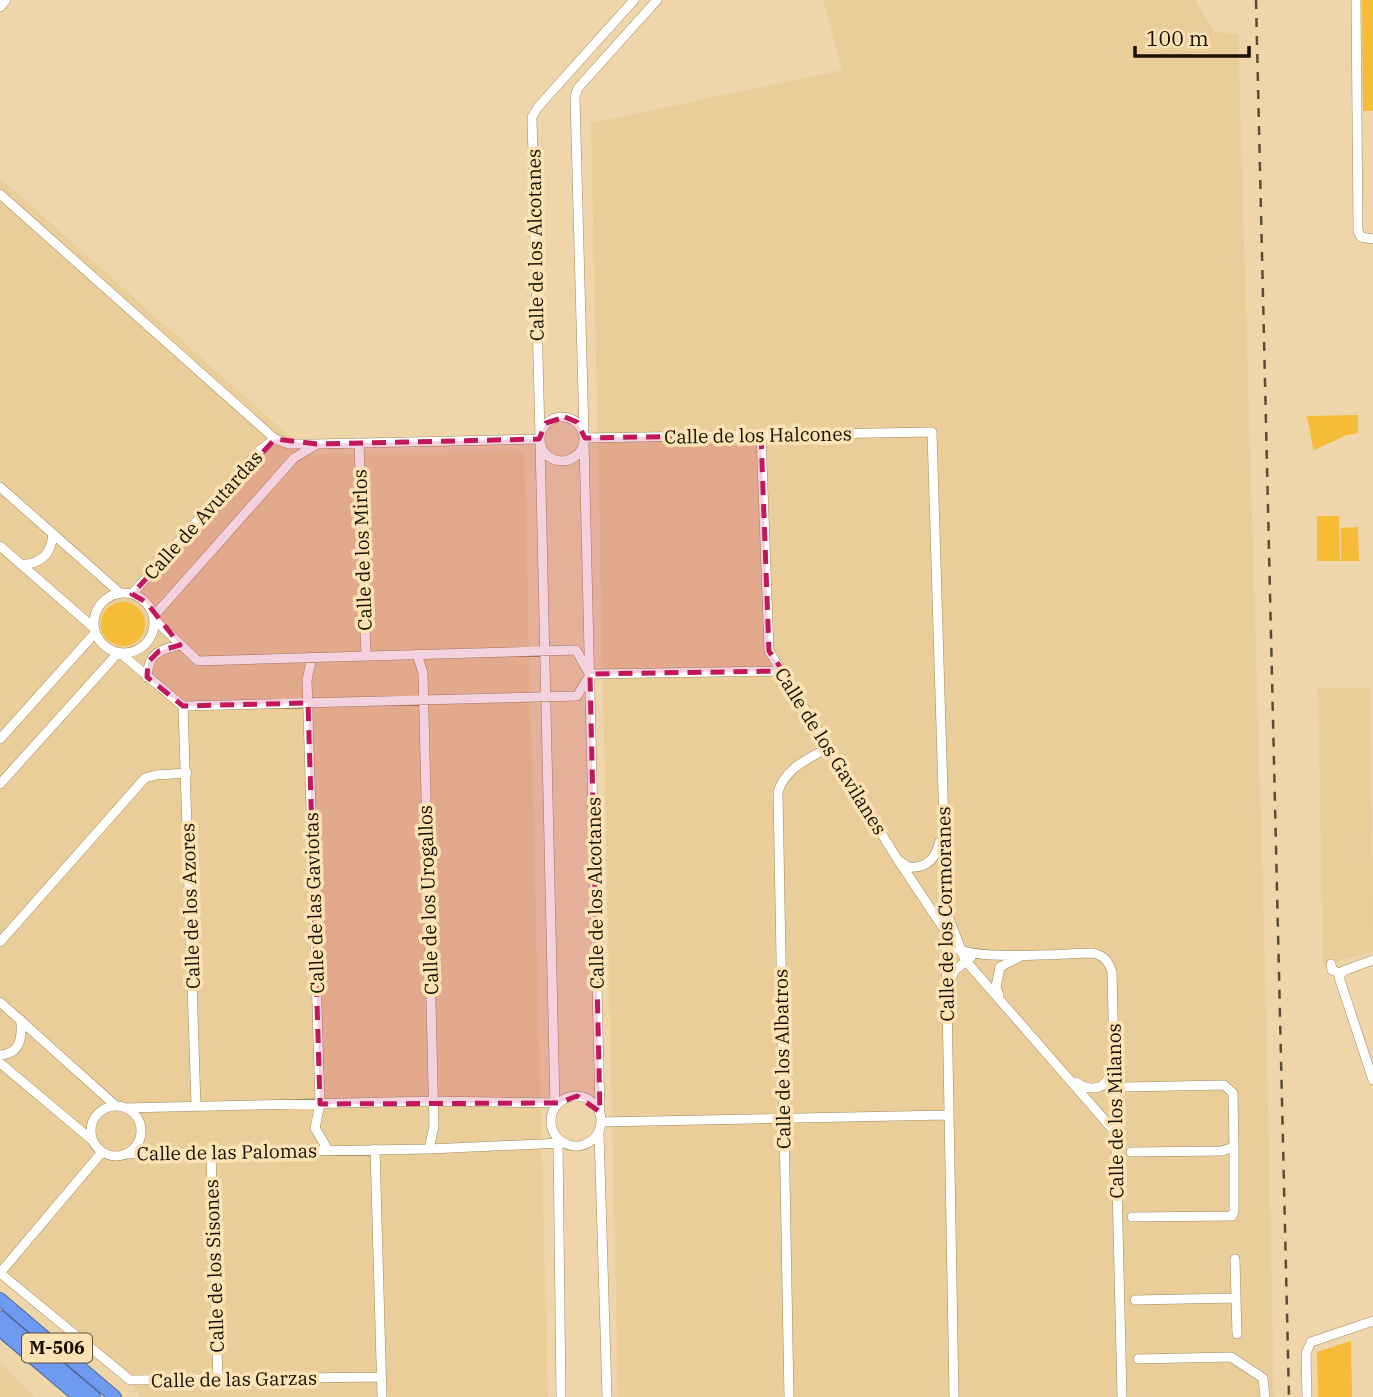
<svg xmlns="http://www.w3.org/2000/svg" width="1373" height="1397" viewBox="0 0 1373 1397" font-family="'IBM Plex Serif',serif">
	<style>
		.built { fill: #eace9a }
		.green { fill: #f6bb37 }
		.lines { fill: none; stroke-linecap: round; stroke-linejoin: round }
		.minor-casing { stroke: #a08a5f; stroke-width: 10 }
		.highway-casing { stroke: #50699c; stroke-width: 14 }
		.minor { stroke: #fff; stroke-width: 9 }
		.highway { stroke: #6e9aef; stroke-width: 12 }
		.rail { stroke: #5b4d36; stroke-width: 2.5; stroke-dasharray: 9 9; stroke-linecap: butt }
		.marked { fill: #c2185b; fill-opacity: 0.2; stroke: #c2185b; stroke-width: 5; stroke-dasharray: 14 9; stroke-linejoin: round }
		.labels { text-anchor: middle; stroke-width: 7; stroke-linejoin: round; paint-order: stroke }
		.shield { fill: #fce3b6; stroke: #5c4f37; stroke-width: 2 }
		.shield-label { font-size: 18px; font-weight: bold; fill: #180f01 }
		.street-label { font-size: 19px; fill: #180f01; stroke: #fce3b6 }
	</style>
	<rect width="100%" height="100%" fill="#eed6aa"/>
	<!-- built -->
	<path class="built" d="M823 0H1195L1214 31 1238 35 1265 964 1274 1397H618L591 123 842 70Z
		M0 178 309 454 524 451 548 1397H142L133 1386 0 1278Z
		M1318 688H1371L1373 951 1323 966Z
		M0 1361 35 1397H0Z"/>
	<!-- green -->
	<path class="green" d="M1362 0H1373V111H1363Z
		M1358 415V433L1347 435 1314 450C1310 440 1311 427 1306 416Z
		M1317 516H1339L1340 561H1317Z
		M1358 527 1359 561H1341V528Z
		M101 624a22 22 0 1 1 44 0a22 22 0 1 1-44 0Z
		M1351 1341 1352 1397H1318L1317 1352Z"/>
	<g class="lines">
		<defs>
			<path id="minor" d="M1356 0 1358 231 1361 237 1373 239
				M0 7 6 0
				M0 194 275 439
				M540 439a22 22 0 1 1 44 0a22 22 0 1 1-44 0Z
				M584 434 575 97 578 88 657 0
				M761 435 769 651 896 857 946 932C947 937 948 943 952 946 972 962 1065 953 1093 953 1105 956 1108 961 1112 972L1122 1397
				M540 436 532 117 538 107 634 0
				M584 438 932 432 944 826 954 1397
				M540 442 555 1107
				M584 442 600 1112
				M359 443 366 656
				M0 487 120 593
				M0 546 94 628
				M23 565C43 562 51 554 53 534
				M94 623a30 30 0 1 1 60 0a30 30 0 1 1-60 0Z
				M132 594 260 450 275 439 289 444H317L540 439
				M153 617 294 458 316 445
				M154 619 198 661 576 650 589 673
				M120 653 183 706 577 696 590 675
				M417 654 423 673 434 1126 429 1149
				M312 657 307 680 320 1104 315 1128 328 1150
				M590 674 783 671
				M147 677C149 652 158 651 180 645
				M183 706 196 1106
				M0 739 95 633
				M0 784 118 653
				M901 862 908 867C927 869 936 858 940 841
				M948 916 965 960 1115 1132
				M0 942 145 778 156 775 187 773
				M1373 960 1343 971 1339 977 1373 1080
				M1331 964 1332 970 1340 973
				M950 983 954 971 971 957
				M999 995 996 987 1000 967 1021 956
				M0 1002 116 1106
				M0 1055C21 1054 22 1037 21 1020
				M0 1063 92 1140
				M1076 1082C1090 1092 1106 1090 1111 1072
				M1126 1087 1224 1085 1233 1093 1234 1147 1222 1151 1131 1152
				M551 1121a25 25 0 1 1 50 0a25 25 0 1 1-50 0Z
				M91 1131a25 25 0 1 1 50 0a25 25 0 1 1-50 0Z
				M125 1108 433 1101 559 1103
				M601 1122 947 1115
				M599 1132 607 1397
				M558 1140 561 1397
				M375 1149 382 1397
				M211 1152 218 1379
				M125 1154 429 1149 562 1143
				M1132 1217 1232 1216 1234 1211V1147
				M1235 1259 1236 1298
				M0 1273 130 1380 381 1377
				M0 1273 102 1152
				M1135 1300 1236 1298 1237 1334
				M1138 1359 1231 1357 1263 1378 1265 1397
				M789 1397 778 792C785 768 808 759 829 747
				M1307 1397 1306 1353 1311 1342 1373 1321"/>
			<path id="highway" d="M0 1299 115 1397
				M0 1317 94 1397
				M0 1330 79 1397"/>
		</defs>
		<!-- minor casing -->
		<use href="#minor" class="minor-casing"/>
		<!-- highway casing -->
		<use href="#highway" class="highway-casing"/>
		<!-- minor -->
		<use href="#minor" class="minor"/>
		<!-- highway -->
		<use href="#highway" class="highway"/>
		<!-- rail -->
		<path class="rail" d="M1256 0 1289 1397"/>
	</g>
	<!-- marked area -->
	<path class="marked" d="M565 417 577 422 585 438 761 435 769 651 783 671 590 674 600 1112 577 1096 559 1103 320 1104 308 703 183 706 147 677 148 662 159 651 180 645 146 602 132 594 275 439 317 444 539 439 546 423Z"/>
	<g class="labels">
		<!-- shield labels -->
		<rect class="shield" x="22" y="1333.5" width="70" height="29" rx="5"/>
		<g class="shield-label">
			<text x="57" y="1354">M-506</text>
		</g>
		<!-- street labels -->
		<g class="street-label">
			<text transform="translate(535 245) rotate(-91)" y="7">Calle de los Alcotanes</text>
			<text transform="translate(758 435) rotate(-1)" y="7">Calle de los Halcones</text>
			<text transform="translate(203 515) rotate(-48)" y="7">Calle de Avutardas</text>
			<text transform="translate(362 550) rotate(-92)" y="7">Calle de los Mirlos</text>
			<text transform="translate(831 751) rotate(58)" y="7">Calle de los Gavilanes</text>
			<text transform="translate(595 893) rotate(-91)" y="7">Calle de los Alcotanes</text>
			<text transform="translate(428 900) rotate(-92)" y="7">Calle de los Urogallos</text>
			<text transform="translate(314 903) rotate(-92)" y="7">Calle de las Gaviotas</text>
			<text transform="translate(190 906) rotate(-92)" y="7">Calle de los Azores</text>
			<text transform="translate(945 914) rotate(-91)" y="7">Calle de los Cormoranes</text>
			<text transform="translate(782 1059) rotate(-91)" y="7">Calle de los Albatros</text>
			<text transform="translate(1115 1111) rotate(-91)" y="7">Calle de los Milanos</text>
			<text transform="translate(227 1152) rotate(-1)" y="7">Calle de las Palomas</text>
			<text transform="translate(214 1266) rotate(-92)" y="7">Calle de los Sisones</text>
			<text transform="translate(234 1379) rotate(-1)" y="7">Calle de las Garzas</text>
		</g>
	</g>
	<!-- scale -->
	<path d="M1135 46v10h114v-10" fill="none" stroke="#180f01" stroke-width="3.5"/>
	<text x="1146" y="46" font-size="21" fill="#180f01" stroke="#fce3b6" stroke-width="5" paint-order="stroke">100 m</text>
</svg>
